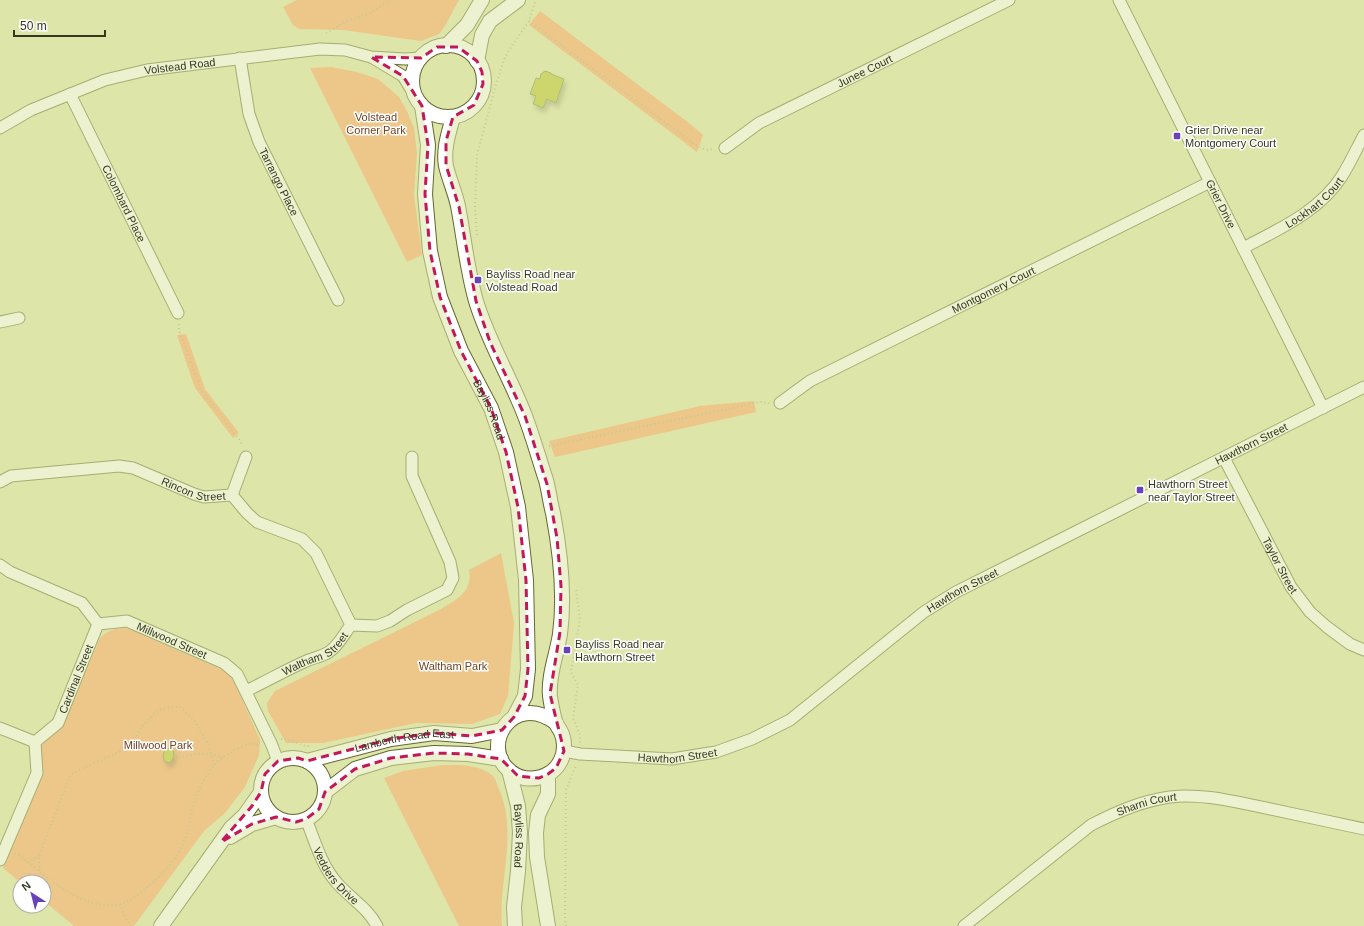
<svg xmlns="http://www.w3.org/2000/svg" width="1364" height="926" viewBox="0 0 1364 926" font-family="Helvetica,sans-serif">
	<style>
		.green { fill: #fea264 }
		.building { fill: #b8c326; stroke: #80864d; filter: url(#shadow) }
		.lines { fill: none; stroke-linecap: round; stroke-linejoin: round }
		.minor-casing { stroke: #646931; stroke-width: 13 }
		.tertiary-casing { stroke: #646931; stroke-width: 16 }
		.path { stroke: #a3aa79; stroke-width: 2; stroke-dasharray: 1 3; stroke-linecap: butt }
		.minor { stroke: #fff; stroke-width: 11 }
		.tertiary { stroke: #fff; stroke-width: 14 }
		.marked { fill: none; stroke: #c2185b; stroke-width: 3; stroke-dasharray: 8 5; stroke-linejoin: round }
		.poi-dot { fill: #6941b9; stroke: #fff; stroke-width: 1.5 }
		.labels { text-anchor: middle; stroke-width: 3; stroke-linejoin: round; paint-order: stroke }
		.street-label { font-size: 11px; fill: #35381f; stroke: #fff }
		.park-label { font-size: 11px; fill: #714322; stroke: #fff }
		.poi-label { font-size: 11px; fill: #35381f; stroke: #fff; text-anchor: start }
	</style>
	<defs>
		<filter id="shadow"><feDropShadow dx="2.5" dy="4.5" stdDeviation="2" flood-color="#0004"/></filter>
	</defs>
	<rect width="100%" height="100%" fill="#dde5a8"/>
	<!-- green -->
	<path class="green" d="M297 0H459L445 26 439 34 421 41 343 30 299 29 293 25 283 7Z
		M540 11 689 123 703 135 697 152 529 25Z
		M331 67 357 72 378 79 399 97 407 111 414 128 417 153 414 195 422 255 407 262 310 68Z
		M186 334 205 389 239 433 233 438 195 388 177 335Z
		M754 401 756 412 555 457 549 441 700 406Z
		M501 553 514 623 508 696 500 714 472 724 416 723 323 743H286L268 711 267 703 275 691 441 609C457 599 473 592 469 570Z
		M125 628 142 633 147 637 223 670 230 676 235 683 260 740 259 755 245 787 225 813 204 831 134 926H74L44 901V882H20L3 868 43 774 41 746C48 738 57 732 64 724L100 638C108 630 114 629 125 628Z
		M443 765C460 765 479 764 493 776 495 778 497 783 498 787 519 832 498 880 502 926H459L384 778 403 771Z"/>
	<!-- building -->
	<path class="building" d="M545 71 551 73V74L564 79 556 103 547 99 543 108 533 104 536 96 530 94 536 78 540 79 541 74Z
		M168 748 173 750 174 755 173 759 169 763 164 761 163 756 164 752Z"/>
	<g class="lines">
		<defs>
			<g id="minor">
				<path id="s1" d="M1119 0 1323 408"/>
				<path id="s2" d="M240 58 249 114 259 142 338 300"/>
				<path d="M373 58 403 76 414 94"/>
				<path id="s3" d="M70 94 178 313"/>
				<path id="s4" d="M0 128 31 110 105 80 147 70 320 49 345 50 371 57 405 59 421 58"/>
				<path id="s5" d="M725 148 759 123 1009 0"/>
				<path id="s6" d="M1243 248C1279 229 1319 212 1342 176 1350 163 1357 148 1364 135"/>
				<path d="M0 322 19 318"/>
				<path id="s7" d="M780 403 810 381 1210 182"/>
				<path id="s8" d="M1224 458 1291 587 1310 612 1327 627 1350 644 1364 650"/>
				<path id="s9" d="M0 482 11 476 119 466 133 468 194 494 204 497 232 495 247 513 257 522 302 539 316 553 351 625"/>
				<path d="M232 495 246 457"/>
				<path d="M0 565 10 572 82 603 98 624"/>
				<path id="s10" d="M98 624 127 621 224 663 237 674 271 743 278 761"/>
				<path id="s11" d="M246 691C265 682 284 671 304 662 312 658 321 657 329 652 339 645 344 634 351 625L377 626 390 621 407 610 447 590 453 578 450 562 412 476V457"/>
				<path d="M0 728 35 742"/>
				<path id="s12" d="M564 751 580 754 672 759 716 752 752 739 790 720 924 612 956 592 1364 387"/>
				<path id="s13" d="M306 819C315 841 321 865 337 883 350 898 368 908 377 926"/>
				<path id="s14" d="M0 860 37 773 35 742 58 723 98 624"/>
				<path id="s15" d="M964 926 1091 825C1116 812 1141 801 1170 797 1203 793 1235 802 1266 808 1299 815 1331 822 1364 829"/>
			</g>
			<g id="tertiary">
				<circle cx="448" cy="81" r="36"/>
				<path d="M446 46 467 25 482 0"/>
				<path d="M477 61 482 35 490 21 518 0"/>
				<path id="s16" d="M422 106 428 145 425 194 430 251 440 297 461 351 491 408 506 452 518 507 526 580 528 669 525 696 514 717"/>
				<path d="M453 117C449 132 443 149 446 166 449 179 455 192 458 206 464 237 467 270 476 301 488 341 510 377 525 416 533 437 539 459 546 480 549 491 550 502 553 513 560 550 565 596 560 634 557 654 548 676 550 696 551 704 553 713 555 721 556 725 559 728 561 732 565 740 565 752 561 760 552 779 527 784 511 772 478 747 513 690 556 723"/>
				<circle cx="293" cy="790" r="32"/>
				<path id="s17" d="M307 761 391 739 434 733 472 736 502 730"/>
				<path id="s18" d="M509 770 518 806 520 832 518 871 514 907 515 926"/>
				<path d="M325 792 355 769 391 758 434 753 468 754 501 759"/>
				<path d="M230 837 252 824 276 817"/>
				<path d="M161 926 231 828 244 816 261 792"/>
				<path d="M548 926 537 857 536 833 538 815 548 794V774"/>
			</g>
		</defs>
		<!-- minor casing -->
		<use href="#minor" class="minor-casing"/>
		<!-- tertiary casing -->
		<use href="#tertiary" class="tertiary-casing"/>
		<!-- path -->
		<path class="path" d="M529 21 694 144 706 150 713 149
			M326 33 347 21 368 14 390 0
			M477 235 475 208 477 155 496 84 505 57 513 44 529 21 535 2 533 0
			M179 324V330L201 390 241 442 242 446
			M549 446 761 402 770 403
			M576 590 580 619 571 672 578 685 573 718 580 735V743
			M281 739 290 740 305 746H309
			M175 758C195 755 202 751 223 757
			M15 854H18C44 875 85 913 120 904 132 901 141 892 150 885 164 873 179 856 185 839 189 829 190 817 193 807 198 790 207 771 219 760 224 756 230 753 235 750 243 745 251 741 260 746
			M28 862 39 856
			M40 871 39 856 70 776 73 773 127 748 131 745 140 729 154 714 161 709 171 707H180L194 720 208 744 214 765
			M120 904 126 919 131 926
			M566 926 565 919 566 790 576 765"/>
		<!-- minor -->
		<use href="#minor" class="minor"/>
		<!-- tertiary -->
		<use href="#tertiary" class="tertiary"/>
	</g>
	<!-- marked area -->
	<path d="M0 0H1364V926H0ZM437 47H458L477 61 482 72 483 84 474 105 453 117 446 141V165L459 207 476 301 490 342 525 416 547 484 557 538 561 586 560 632 550 694 564 751 556 768 548 774 539 778 518 776 501 759 468 754 434 753 391 758 355 769 325 792 319 809 306 819 296 822 276 817 252 824 221 842 252 806 261 792 265 774 278 761 298 758 307 761 391 739 434 733 472 736 502 730 514 717 525 696 528 669 526 580 518 507 506 452 491 408 461 351 440 297 430 251 425 194 428 145 422 106 403 76 371 57 421 58Z" fill="#dde5a8" fill-opacity=".55" fill-rule="evenodd"/>
	<path class="marked" d="M437 47H458L477 61 482 72 483 84 474 105 453 117 446 141V165L459 207 476 301 490 342 525 416 547 484 557 538 561 586 560 632 550 694 564 751 556 768 548 774 539 778 518 776 501 759 468 754 434 753 391 758 355 769 325 792 319 809 306 819 296 822 276 817 252 824 221 842 252 806 261 792 265 774 278 761 298 758 307 761 391 739 434 733 472 736 502 730 514 717 525 696 528 669 526 580 518 507 506 452 491 408 461 351 440 297 430 251 425 194 428 145 422 106 403 76 371 57 421 58Z"/>
	<!-- markers -->
	<g class="poi-dot">
		<rect x="1173" y="132" width="8" height="8" rx="2"/>
		<rect x="474" y="276" width="8" height="8" rx="2"/>
		<rect x="1136" y="486" width="8" height="8" rx="2"/>
		<rect x="563" y="646" width="8" height="8" rx="2"/>
	</g>
	<g class="labels">
		<!-- street labels -->
		<g class="street-label">
			<text dy="4" stroke="none"><textPath href="#s4" startOffset="192">Volstead Road</textPath></text>
			<text dy="4" stroke="none"><textPath href="#s5" startOffset="160">Junee Court</textPath></text>
			<text dy="4" stroke="none"><textPath href="#s2" startOffset="131">Tarrango Place</textPath></text>
			<text dy="4" stroke="none"><textPath href="#s6" startOffset="85">Lockhart Court</textPath></text>
			<text dy="4" stroke="none"><textPath href="#s3" startOffset="122">Colombard Place</textPath></text>
			<text dy="4" stroke="none"><textPath href="#s1" startOffset="228">Grier Drive</textPath></text>
			<text dy="4" stroke="none"><textPath href="#s7" startOffset="242">Montgomery Court</textPath></text>
			<text dy="4" stroke="none"><textPath href="#s16" startOffset="316">Bayliss Road</textPath></text>
			<text dy="4" stroke="none"><textPath href="#s12" startOffset="774">Hawthorn Street</textPath></text>
			<text dy="4" stroke="none"><textPath href="#s9" startOffset="200">Rincon Street</textPath></text>
			<text dy="4" stroke="none"><textPath href="#s8" startOffset="121">Taylor Street</textPath></text>
			<text dy="4" stroke="none"><textPath href="#s12" startOffset="450">Hawthorn Street</textPath></text>
			<text dy="4" stroke="none"><textPath href="#s10" startOffset="78">Millwood Street</textPath></text>
			<text dy="4" stroke="none"><textPath href="#s11" startOffset="79">Waltham Street</textPath></text>
			<text dy="4" stroke="none"><textPath href="#s14" startOffset="203">Cardinal Street</textPath></text>
			<text dy="4" stroke="none"><textPath href="#s17" startOffset="100">Lamberth Road East</textPath></text>
			<text dy="4" stroke="none"><textPath href="#s12" startOffset="114">Hawthorn Street</textPath></text>
			<text dy="4" stroke="none"><textPath href="#s15" startOffset="222">Sharni Court</textPath></text>
			<text dy="4" stroke="none"><textPath href="#s18" startOffset="67">Bayliss Road</textPath></text>
			<text dy="4" stroke="none"><textPath href="#s13" startOffset="65">Vedders Drive</textPath></text>
		</g>
		<!-- park labels -->
		<g class="park-label">
			<text x="376" y="121">Volstead<tspan x="376" dy="13">Corner Park</tspan></text>
			<text x="453" y="670">Waltham Park</text>
			<text x="158" y="749">Millwood Park</text>
		</g>
		<!-- poi labels -->
		<g class="poi-label">
			<text x="1185" y="134">Grier Drive near<tspan x="1185" dy="13">Montgomery Court</tspan></text>
			<text x="486" y="278">Bayliss Road near<tspan x="486" dy="13">Volstead Road</tspan></text>
			<text x="1148" y="488">Hawthorn Street<tspan x="1148" dy="13">near Taylor Street</tspan></text>
			<text x="575" y="648">Bayliss Road near<tspan x="575" dy="13">Hawthorn Street</tspan></text>
		</g>
	</g>
	<!-- north arrow -->
	<g transform="translate(32 894) rotate(324)"><circle r="19" fill="#ffffff" stroke="#aeafa5"/>
	<path d="M0-3L7 15L0 10L-7 15Z" fill="#6941b9"/>
	<text y="-6" font-size="11" font-weight="bold" text-anchor="middle" fill="#35381f">N</text>
	</g>
	<!-- scale -->
	<path d="M14 30v6h91v-6" fill="none" stroke="#35381f" stroke-width="2"/>
	<text x="20" y="30" font-size="12" fill="#35381f" stroke="#ffffff" stroke-width="3" paint-order="stroke">50 m</text>
</svg>
